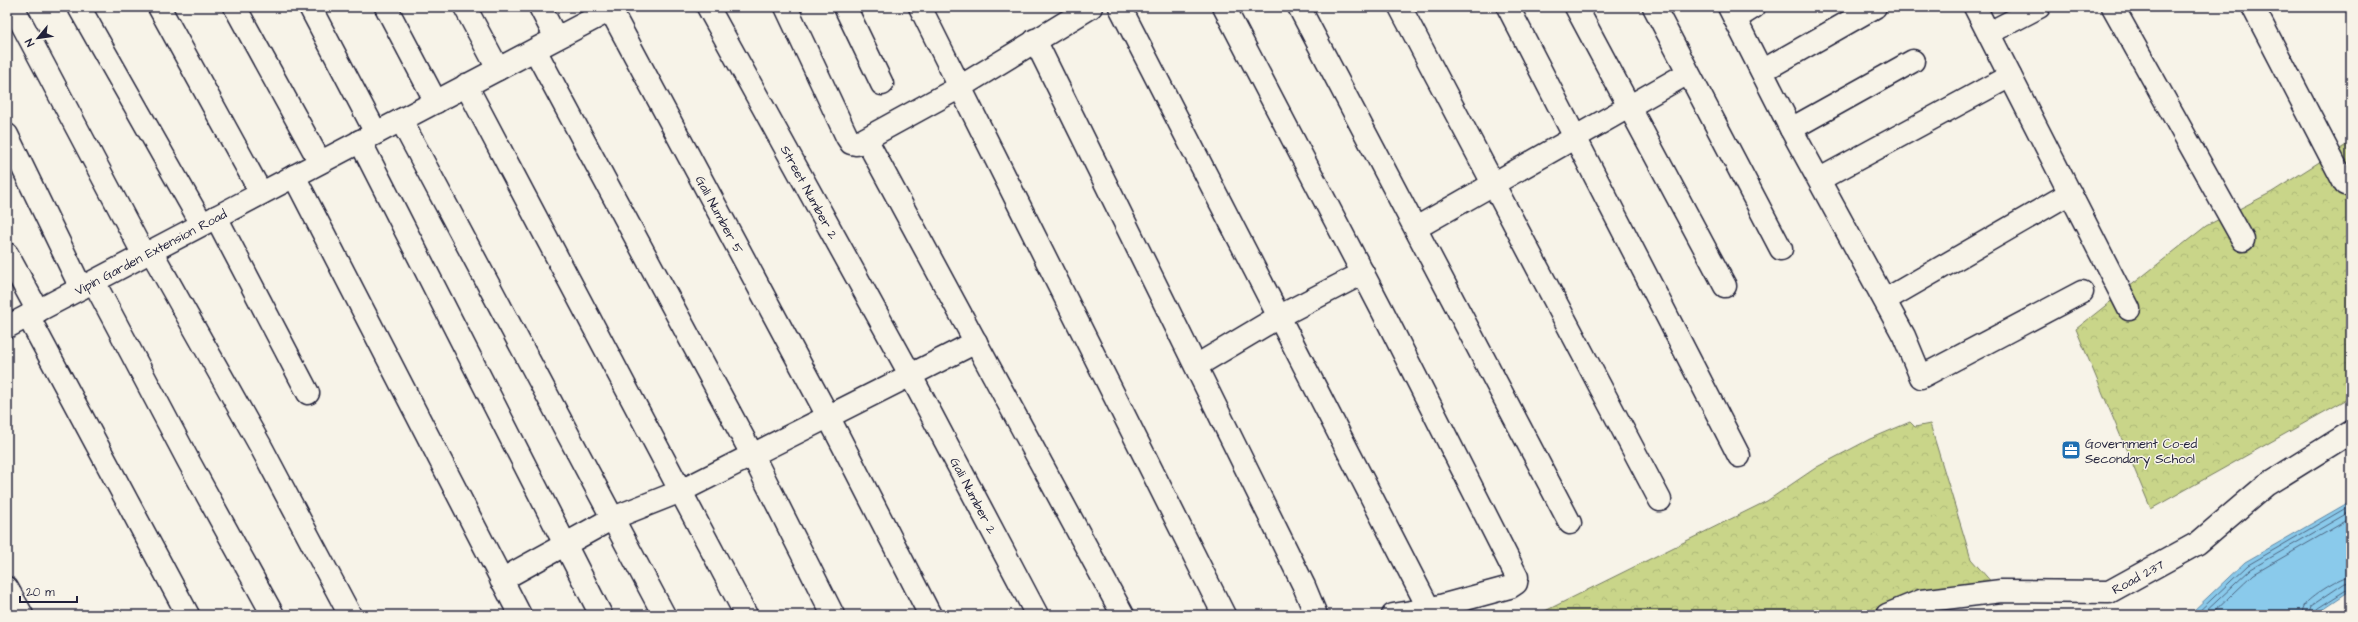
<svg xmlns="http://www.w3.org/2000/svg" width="2358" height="622" viewBox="0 0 2358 622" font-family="'Architects Daughter',sans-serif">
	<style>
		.park { fill: url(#park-crowns); stroke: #767c62 }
		.water { fill: #8acaeb; stroke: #6087a5 }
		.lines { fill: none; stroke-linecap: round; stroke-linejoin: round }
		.shore { stroke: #4c6581; stroke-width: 1 }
		.minor-casing { stroke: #22223b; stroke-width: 25 }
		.minor { stroke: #f7f3e8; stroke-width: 22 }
		.labels { text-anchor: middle; stroke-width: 3; stroke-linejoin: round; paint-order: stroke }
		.street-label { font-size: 13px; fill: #22223b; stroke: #f7f3e8 }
		.poi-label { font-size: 13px; fill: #22223b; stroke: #f7f3e8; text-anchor: start }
	</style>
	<defs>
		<pattern id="park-crowns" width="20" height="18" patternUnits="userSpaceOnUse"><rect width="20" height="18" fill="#c9d589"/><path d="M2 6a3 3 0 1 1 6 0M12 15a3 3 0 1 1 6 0" fill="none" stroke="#acb777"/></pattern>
	</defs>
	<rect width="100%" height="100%" fill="#f7f3e8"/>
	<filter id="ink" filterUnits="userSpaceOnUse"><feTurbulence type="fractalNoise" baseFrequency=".025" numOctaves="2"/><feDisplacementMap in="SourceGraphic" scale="8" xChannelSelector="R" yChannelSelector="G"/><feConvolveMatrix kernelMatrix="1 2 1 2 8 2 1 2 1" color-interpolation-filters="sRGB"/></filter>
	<g filter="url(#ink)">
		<!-- park -->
		<path class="park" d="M2351 142V397L2151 509 2076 329 2206 226 2272 192Z
			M1910 422 1915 427 1930 424 1971 559 1994 585 1898 606 1875 615H1537L1767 501 1817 467 1870 439Z"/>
		<!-- water -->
		<path class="water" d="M2351 501V590L2314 615H2185L2192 612 2245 562Z"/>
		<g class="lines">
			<!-- shore -->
			<path class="shore" d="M2195 615 2248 565 2351 505
				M2202 615 2251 569 2351 511
				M2211 615 2254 574 2351 518
				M2302 615C2302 611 2303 607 2306 603 2312 596 2342 576 2351 576
				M2308 615 2311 606 2345 583 2351 582
				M2313 615 2315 610 2351 587"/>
			<defs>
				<g id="minor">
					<path d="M13 7 144 255"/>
					<path d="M79 7 202 224"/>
					<path d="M159 7 261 193"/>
					<path d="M235 7 320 162"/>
					<path d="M310 7 376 133"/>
					<path d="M386 7 436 102"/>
					<path d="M465 7 498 69"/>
					<path d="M540 7 556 38"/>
					<path id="s1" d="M609 7 829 418 930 615"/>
					<path id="s2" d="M708 7 911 376 1037 615"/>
					<path d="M786 7 847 137 851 143 856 144 960 87 1091 7"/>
					<path d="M845 7 882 84"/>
					<path d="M920 7 1224 615"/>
					<path d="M1120 7 1429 609 1393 615"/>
					<path d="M1224 7 1383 312 1517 577 1516 583 1510 587 1429 609"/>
					<path d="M1299 7 1570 523"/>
					<path d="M1400 7 1660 500"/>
					<path d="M1508 7 1739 456"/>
					<path d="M1576 7 1725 286"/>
					<path d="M1654 7 1781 249"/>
					<path d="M1729 7 1791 129 1904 336 1921 377 2082 292"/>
					<path d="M1975 7 2129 309"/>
					<path d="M2113 7 2243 240"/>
					<path d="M2253 7 2345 184"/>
					<path d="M1735 19 1754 7"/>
					<path d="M1989 33 2039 7"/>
					<path d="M1035 40 1304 586 1316 615"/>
					<path d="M535 50 753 456 833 615"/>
					<path d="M1762 71 1875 7"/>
					<path d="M466 85 746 615"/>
					<path d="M401 120 664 615"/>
					<path d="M1791 129 1913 61"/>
					<path d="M7 135 81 288"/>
					<path d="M866 139 1123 615"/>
					<path d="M360 141 601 615"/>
					<path d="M294 176 520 615"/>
					<path d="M1820 179 2010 76"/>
					<path d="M216 217 308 393"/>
					<path d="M1416 228 1688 73"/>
					<path d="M151 251 260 445 350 615"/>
					<path d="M7 254 38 311"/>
					<path d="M94 282 189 462 273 615"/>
					<path d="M1885 300 2070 193"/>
					<path d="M28 316 188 615"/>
					<path id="s3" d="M7 327 616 7"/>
					<path d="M1196 366 1280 316 1363 273"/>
					<path d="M501 580 613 518 681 491 976 342"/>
					<path d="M7 588 22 615"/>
					<path id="s4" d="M1887 615 1921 601 2001 591 2109 592 2198 543 2266 485 2351 432"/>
				</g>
			</defs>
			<!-- minor casing -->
			<use href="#minor" class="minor-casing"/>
			<!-- minor -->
			<use href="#minor" class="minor"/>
		</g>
	</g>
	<!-- icons -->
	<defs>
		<symbol id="office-square" viewBox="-11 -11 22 22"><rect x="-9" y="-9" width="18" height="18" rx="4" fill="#1f6fb2" stroke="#f7f3e8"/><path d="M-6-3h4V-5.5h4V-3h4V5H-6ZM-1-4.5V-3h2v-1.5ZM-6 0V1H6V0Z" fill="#fff"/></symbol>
	</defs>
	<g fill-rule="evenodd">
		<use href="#office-square" x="2060" y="439" width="22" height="22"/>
	</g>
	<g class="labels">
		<!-- street labels -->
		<g class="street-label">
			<text dy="5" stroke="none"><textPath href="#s2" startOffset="211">Street Number 2</textPath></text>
			<text dy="5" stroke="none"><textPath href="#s1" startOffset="235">Gali Number 5</textPath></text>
			<text dy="5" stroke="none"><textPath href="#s3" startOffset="162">Vipin Garden Extension Road</textPath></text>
			<text dy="5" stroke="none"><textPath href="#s2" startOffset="556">Gali Number 2</textPath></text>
			<text dy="5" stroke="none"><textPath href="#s4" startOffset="258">Road 237</textPath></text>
		</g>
		<!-- poi labels -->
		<g class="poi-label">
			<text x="2085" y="448">Government Co-ed<tspan x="2085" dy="15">Secondary School</tspan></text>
		</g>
	</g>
	<!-- margin -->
	<rect width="2358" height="622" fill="none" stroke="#f7f3e8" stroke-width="24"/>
	<rect x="12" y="12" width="2334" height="598" fill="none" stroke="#22223b" stroke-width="1.5" filter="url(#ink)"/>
	<!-- north arrow -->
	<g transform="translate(38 38) rotate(241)" stroke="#f7f3e8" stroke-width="3" paint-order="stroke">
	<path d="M0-3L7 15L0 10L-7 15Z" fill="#22223b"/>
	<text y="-6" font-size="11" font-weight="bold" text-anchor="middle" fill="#22223b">N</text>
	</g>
	<!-- scale -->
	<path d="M20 596v6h57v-6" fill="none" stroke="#22223b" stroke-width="2"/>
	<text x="26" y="596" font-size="12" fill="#22223b" stroke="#f7f3e8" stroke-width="3" paint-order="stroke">20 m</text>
</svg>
